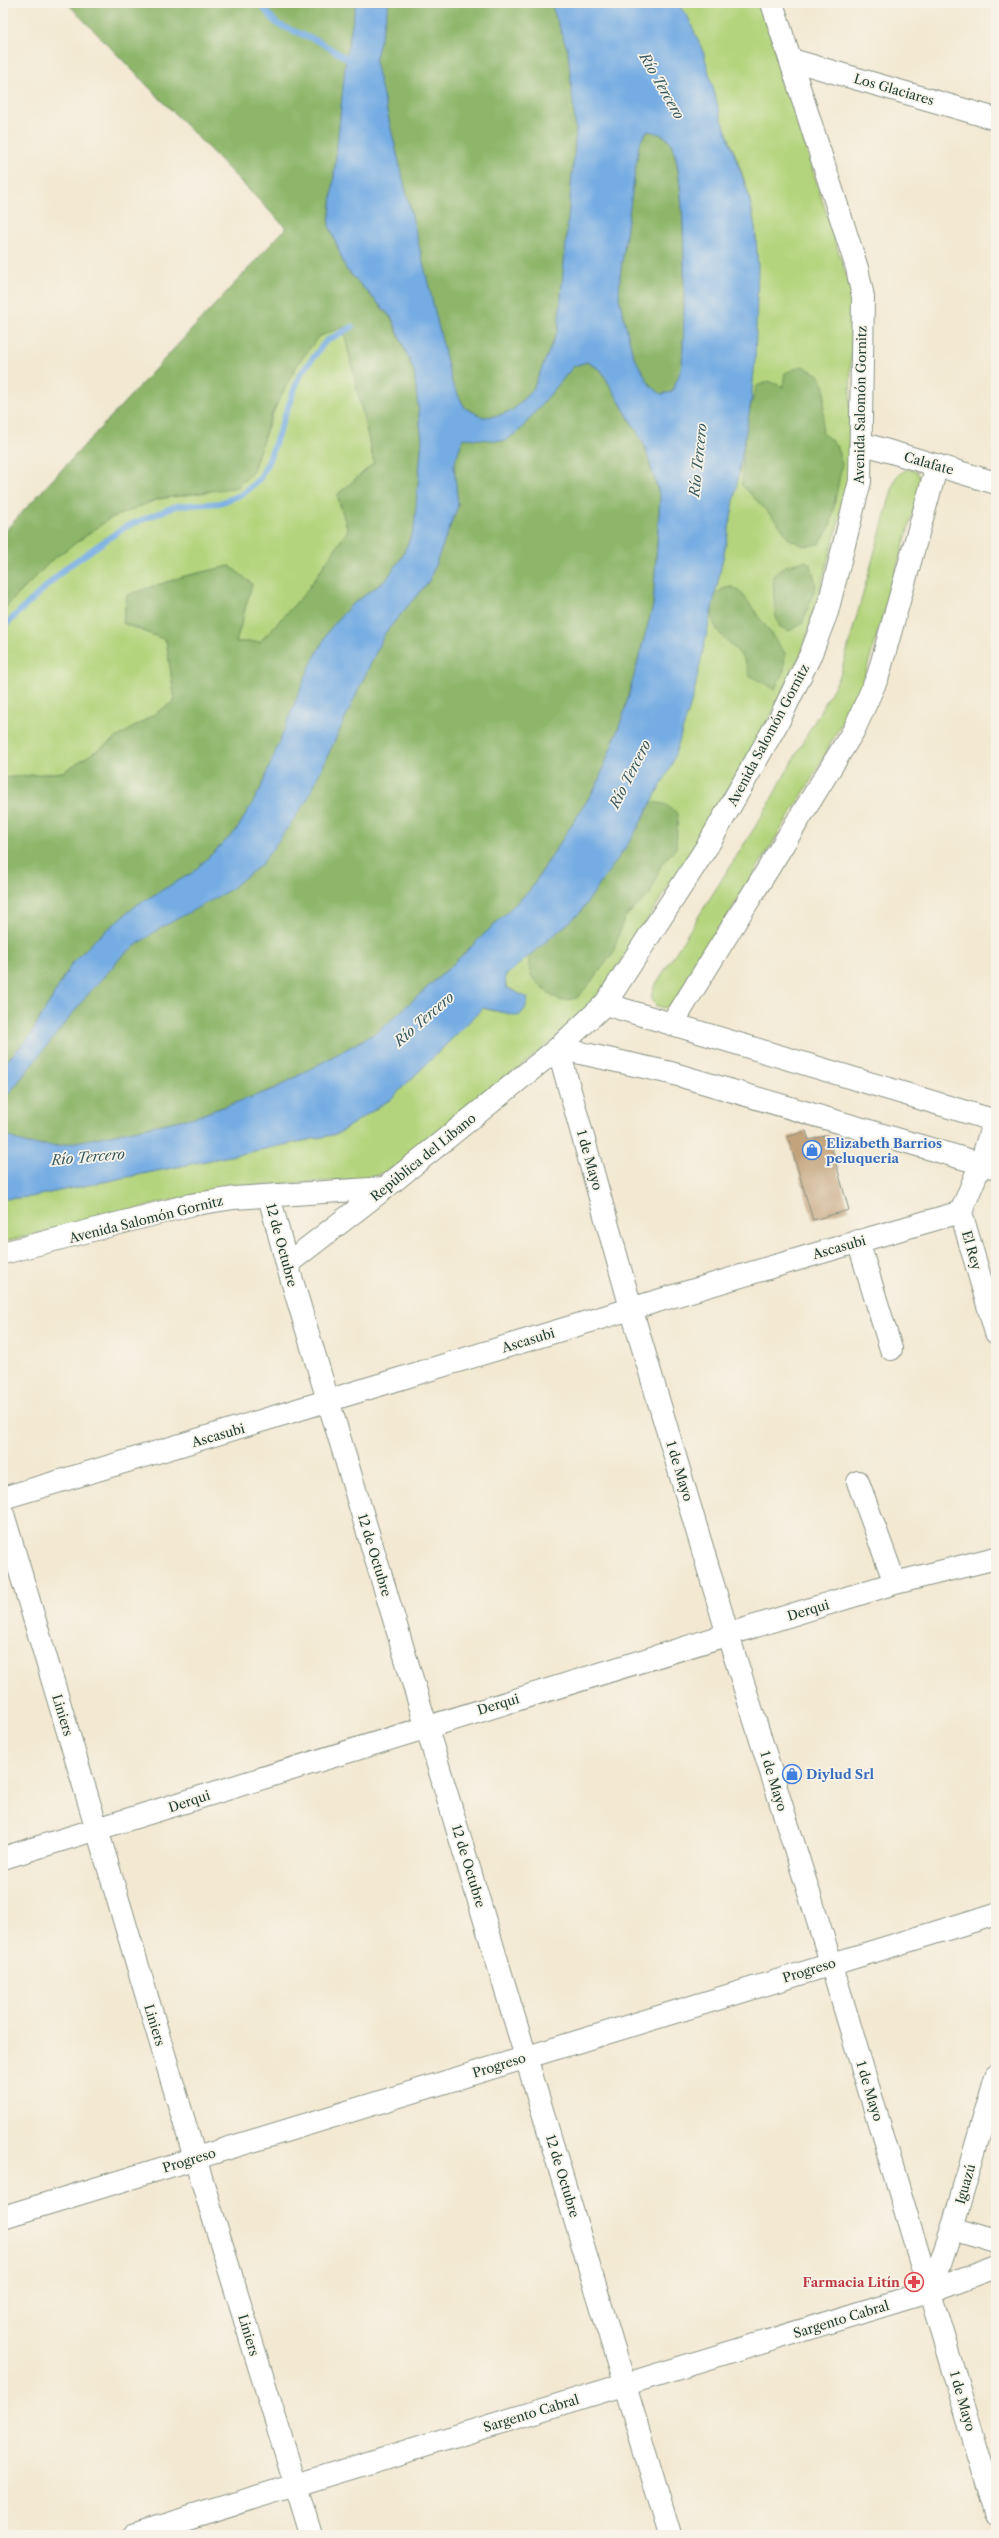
<svg xmlns="http://www.w3.org/2000/svg" width="999" height="2538" viewBox="0 0 999 2538" font-family="'Libre Caslon Text',serif">
	<style>
		.green { fill: #b3d47b; stroke: #698858 }
		.forest { fill: #8eb66b; stroke: #567a50 }
		.water { fill: #74ace3; stroke: #4a748c; fill-rule: evenodd }
		.lines { fill: none; stroke-linecap: round; stroke-linejoin: round }
		.stream { stroke: #74ace3; stroke-width: 6 }
		.building { fill: #c3a37b }
		.minor-casing { stroke: #899384; stroke-width: 24 }
		.major-casing { stroke: #899384; stroke-width: 24 }
		.minor { stroke: #fff; stroke-width: 22 }
		.major { stroke: #fff; stroke-width: 22 }
		.labels { text-anchor: middle; stroke-width: 3.5; stroke-linejoin: round; paint-order: stroke }
		.street-label { font-size: 13px; fill: #1f3d34; stroke: #f7f3e8 }
		.shop-label { font-size: 13px; font-weight: bold; fill: #366cbe; stroke: #f7f3e8; text-anchor: start }
		.health-label { font-size: 13px; font-weight: bold; fill: #be3a42; stroke: #f7f3e8; text-anchor: end }
		.water-label { font-size: 14px; font-style: italic; fill: #345960; stroke: #f7f3e8 }
	</style>
	<rect width="100%" height="100%" fill="#f7f3e8"/>
	<filter id="ink" filterUnits="userSpaceOnUse"><feTurbulence type="fractalNoise" baseFrequency=".025" numOctaves="2"/><feDisplacementMap in="SourceGraphic" scale="8" xChannelSelector="R" yChannelSelector="G"/><feConvolveMatrix kernelMatrix="1 2 1 2 8 2 1 2 1" color-interpolation-filters="sRGB"/></filter>
	<filter id="wash" filterUnits="userSpaceOnUse"><feTurbulence type="fractalNoise" baseFrequency=".012" numOctaves="4" result="noise"/><feDisplacementMap in="SourceGraphic" scale="16" xChannelSelector="R" yChannelSelector="G"/><feGaussianBlur stdDeviation="0.9" result="paint"/><feColorMatrix in="noise" values="0 0 0 0 0 0 0 0 0 0 0 0 0 0 0 0 0 1.4 0 .05"/><feComposite in="paint" operator="in"/></filter>
	<g filter="url(#wash)">
		<rect width="100%" height="100%" fill="#f3e9d3"/>
		<!-- green -->
		<path class="green" d="M677 3H760L850 288 852 304 849 475 841 514 804 647 771 715 699 839 597 998 551 1042 400 1164 372 1178 221 1188 3 1242V1199L30 1197 337 1134 391 1099 483 1008 494 1011 528 999 506 987 505 976 714 596C735 502 754 407 756 311 757 283 758 256 755 228 751 188 733 151 720 114 707 75 703 36 677 3Z
			M343 327 374 463 337 495 348 530 306 592 260 642H236L252 584 230 566 185 576 127 595 123 623 166 640 175 701 63 772 3 778V610L53 559 109 519 158 499 208 492 252 473C265 433 286 367 318 338 323 333 336 330 343 327Z
			M908 469 917 472 922 481 921 486 862 685 809 784 675 1001 666 1008 656 1006 651 997 654 987 760 819 840 676 895 479 899 474Z"/>
		<!-- forest -->
		<path class="forest" d="M67 3H356L346 58 329 225 346 269 391 318 414 371 422 440 414 529 402 557 386 580 350 606 279 747 260 790 236 831 192 873 138 904 97 938 72 963 30 1036 3 1065V778L63 772 175 701 166 640 123 623 127 595 185 576 230 566 252 584 236 642H260L306 592 348 530 337 495 374 463 343 327 318 337 296 367 271 415 252 473 238 487 158 499 109 519 53 559 3 610V533L286 228Z
			M389 3H551L568 51 576 132 558 330 533 389 513 410 497 416 483 417 465 408 452 383 375 62Z
			M647 131C655 132 662 134 668 140 688 162 685 329 682 363 681 373 675 383 672 392L661 394 650 385 633 355 619 298 620 276 639 144Z
			M587 362 601 370 644 444 660 497 653 606 623 716 597 785 530 890 450 967 379 1031 274 1089 195 1117 58 1146 27 1144 5 1135 3 1105 7 1096 89 993 123 955 157 930 322 767 385 633 429 581 458 506 454 465 463 437 505 441 520 430 574 366Z
			M802 366 819 375 825 387 822 432 836 445 842 464 830 527 819 544 804 546 789 539 777 522 742 485C742 452 745 418 757 386L769 381 783 387 785 373Z
			M805 561 811 565 816 585 802 624 789 631 780 627 775 614 773 576 785 566Z
			M732 587 741 592 785 653 784 670 775 689 750 676C748 670 746 663 743 658 727 637 707 632 713 601 715 591 723 588 732 587Z
			M652 802 665 804 678 814 676 848 661 865 650 894 624 918 613 953 596 976 577 998 561 1001C543 989 524 979 530 955L579 914 632 838Z"/>
		<!-- water -->
		<path class="water" d="M356 3H389L375 62 452 383 465 408 483 417 497 416 513 410 533 389 558 330 576 132 568 51 551 3H677L688 17 704 54 720 114 748 193 755 227 758 266 755 361 751 402 728 535 693 697 671 767 632 838 579 914 505 976 506 987 528 998 525 1009 519 1016 483 1008 391 1099 337 1134 30 1197 3 1199V1131L5 1135 27 1144 58 1146 195 1117 274 1089 379 1031 450 967 530 890 597 785 623 716 653 606 660 497 644 444 601 370 587 362 574 366 520 430 505 441 463 438 454 465 458 506 429 581 385 633 306 802 261 865 228 891 157 930 123 955 89 993 7 1096 3 1105V1065L30 1036 72 963 97 938 138 904 192 873 236 831 260 790 309 668 329 630 350 606 386 580 402 557 414 529 422 440 414 371 392 318 346 269 329 225 346 58ZM647 131C655 132 663 134 669 140 688 162 685 328 682 363 681 373 675 383 672 392L661 394 650 385 633 355 619 298 620 276 639 144Z"/>
		<g class="lines">
			<!-- stream -->
			<path class="stream" d="M259 3 277 24 318 41 346 58
				M3 627 67 567 125 527 176 506 220 503 243 494 260 478 269 460 299 376 326 341 352 327"/>
		</g>
		<g id="blocks">
			<!-- building -->
			<path class="building" d="M806 1131 809 1140 828 1135 849 1210 813 1220 788 1137Z"/>
		</g>
	</g>
	<g filter="url(#ink)">
		<use href="#blocks" fill-opacity="0" stroke="#899384" stroke-width="1"/>
		<g class="lines">
			<defs>
				<path id="minor" d="M792 60 996 119
					M861 443 996 483
					M672 1024 854 730 878 676 937 465
					M558 1048 631 1308 728 1635 831 1963 996 2513
					M269 1196 287 1264 670 2535
					M961 1212 996 1333
					M858 1241 891 1349
					M3 1253 190 1205 234 1198 385 1188
					M287 1264 385 1188 558 1048 605 1004 708 845 779 720 810 656 827 612 860 481 863 297 857 268 772 3
					M858 1482 895 1583
					M3 1498C323 1404 640 1303 961 1212L981 1163 994 1120
					M3 1514 195 2158 311 2535
					M3 1858 895 1583 996 1558
					M3 2217 996 1914
					M952 2229 996 2242
					M931 2291 952 2229 996 2076
					M132 2535 931 2291 996 2267"/>
				<path id="major" d="M605 1004 996 1121
					M558 1048 671 1073 996 1168"/>
			</defs>
			<!-- minor casing -->
			<use href="#minor" class="minor-casing"/>
			<!-- major casing -->
			<use href="#major" class="major-casing"/>
			<!-- minor -->
			<use href="#minor" class="minor"/>
			<!-- major -->
			<use href="#major" class="major"/>
		</g>
	</g>
	<!-- icons -->
	<defs>
		<symbol id="shop-ring" viewBox="-11 -11 22 22"><circle r="9.5" fill="#f7f3e8" stroke="#3f7fe0" stroke-width="1.5"/><path d="M-5-2.5h2.3a2.7 3.5 0 0 1 5.4 0H5L5.5 6h-11ZM-1.5-2.5h3a1.5 2.3 0 0 0-3 0Z" fill="#3f7fe0"/></symbol>
		<symbol id="pharmacy-ring" viewBox="-11 -11 22 22"><circle r="9.5" fill="#f7f3e8" stroke="#e0444e" stroke-width="1.5"/><path d="M-2-6h4v4h4v4h-4v4h-4v-4h-4v-4h4Z" fill="#e0444e"/></symbol>
	</defs>
	<g fill-rule="evenodd">
		<use href="#shop-ring" x="801" y="1139" width="22" height="22"/>
		<use href="#shop-ring" x="781" y="1763" width="22" height="22"/>
		<use href="#pharmacy-ring" x="903" y="2271" width="22" height="22"/>
	</g>
	<g class="labels">
		<!-- street labels -->
		<g class="street-label">
			<text transform="translate(894 89) rotate(16)" y="5">Los Glaciares</text>
			<text transform="translate(860 405) rotate(-89)" y="5">Avenida Salomón Gornitz</text>
			<text transform="translate(929 463) rotate(16)" y="5">Calafate</text>
			<text transform="translate(768 735) rotate(-62)" y="5">Avenida Salomón Gornitz</text>
			<text transform="translate(423 1157) rotate(-39)" y="5">República del Líbano</text>
			<text transform="translate(590 1160) rotate(74)" y="5">1 de Mayo</text>
			<text transform="translate(146 1219) rotate(-14)" y="5">Avenida Salomón Gornitz</text>
			<text transform="translate(282 1245) rotate(75)" y="5">12 de Octubre</text>
			<text transform="translate(839 1247) rotate(-16)" y="5">Ascasubi</text>
			<text transform="translate(972 1250) rotate(74)" y="5">El Rey</text>
			<text transform="translate(528 1340) rotate(-17)" y="5">Ascasubi</text>
			<text transform="translate(218 1435) rotate(-16)" y="5">Ascasubi</text>
			<text transform="translate(680 1471) rotate(73)" y="5">1 de Mayo</text>
			<text transform="translate(375 1555) rotate(73)" y="5">12 de Octubre</text>
			<text transform="translate(808 1610) rotate(-17)" y="5">Derqui</text>
			<text transform="translate(498 1704) rotate(-17)" y="5">Derqui</text>
			<text transform="translate(63 1715) rotate(73)" y="5">Liniers</text>
			<text transform="translate(774 1781) rotate(73)" y="5">1 de Mayo</text>
			<text transform="translate(189 1801) rotate(-18)" y="5">Derqui</text>
			<text transform="translate(469 1866) rotate(73)" y="5">12 de Octubre</text>
			<text transform="translate(809 1970) rotate(-17)" y="5">Progreso</text>
			<text transform="translate(155 2025) rotate(73)" y="5">Liniers</text>
			<text transform="translate(499 2065) rotate(-17)" y="5">Progreso</text>
			<text transform="translate(870 2091) rotate(73)" y="5">1 de Mayo</text>
			<text transform="translate(189 2160) rotate(-17)" y="5">Progreso</text>
			<text transform="translate(563 2176) rotate(73)" y="5">12 de Octubre</text>
			<text transform="translate(965 2184) rotate(-74)" y="5">Iguazú</text>
			<text transform="translate(841 2319) rotate(-17)" y="5">Sargento Cabral</text>
			<text transform="translate(249 2335) rotate(73)" y="5">Liniers</text>
			<text transform="translate(963 2401) rotate(74)" y="5">1 de Mayo</text>
			<text transform="translate(531 2413) rotate(-17)" y="5">Sargento Cabral</text>
		</g>
		<!-- shop labels -->
		<g class="shop-label">
			<text x="826" y="1148">Elizabeth Barrios<tspan x="826" dy="15">peluqueria</tspan></text>
			<text x="806" y="1779">Diylud Srl</text>
		</g>
		<!-- health labels -->
		<g class="health-label">
			<text x="900" y="2287">Farmacia Litín</text>
		</g>
		<!-- water labels -->
		<g class="water-label">
			<text transform="translate(662 86) rotate(60)" y="5">Río Tercero</text>
			<text transform="translate(698 460) rotate(-84)" y="5">Río Tercero</text>
			<text transform="translate(630 774) rotate(-63)" y="5">Río Tercero</text>
			<text transform="translate(424 1019) rotate(-41)" y="5">Río Tercero</text>
			<text transform="translate(88 1157) rotate(-5)" y="5">Río Tercero</text>
		</g>
	</g>
	<!-- margin -->
	<rect width="999" height="2538" fill="none" stroke="#f7f3e8" stroke-width="16"/>
</svg>
